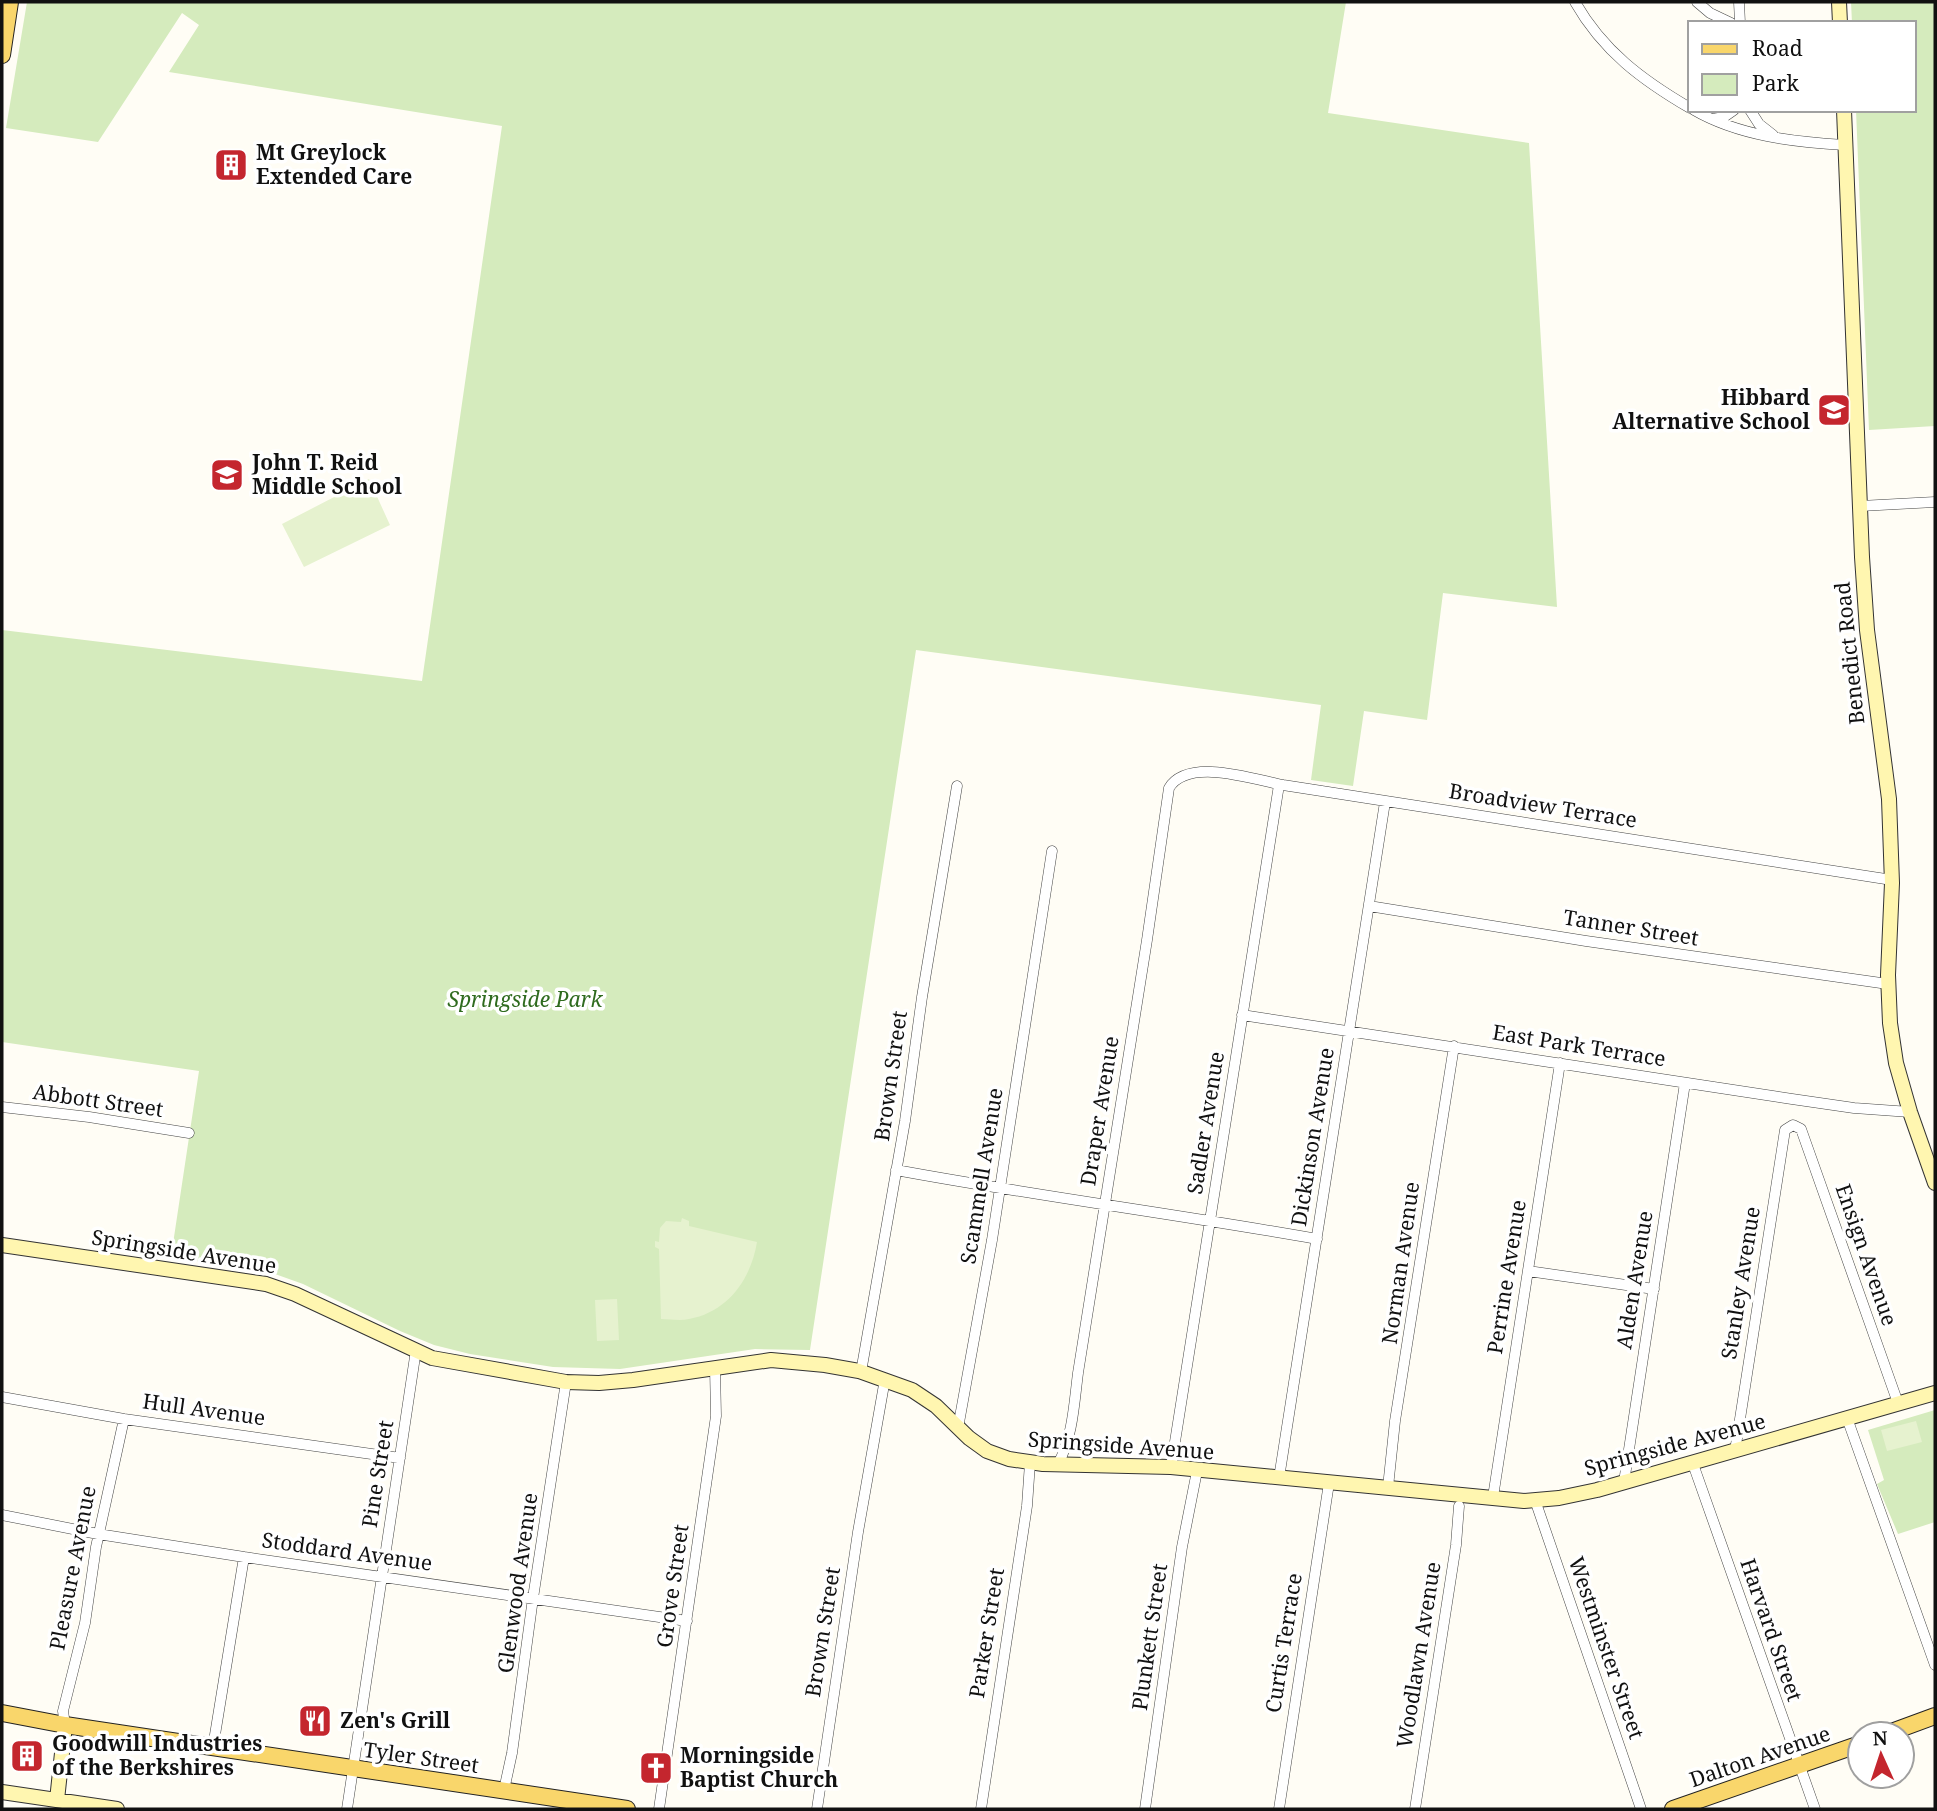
<svg xmlns="http://www.w3.org/2000/svg" width="1937" height="1811" viewBox="0 0 1937 1811" font-family="'Noto Serif',serif">
	<style>
		.green { fill: #d5ebbd }
		.pitch { fill: #e6f2cf }
		.lines { fill: none; stroke-linecap: round; stroke-linejoin: round }
		.street-casing { stroke: #444; stroke-width: 11 }
		.secondary-casing { stroke: #333; stroke-width: 16 }
		.primary-casing { stroke: #222; stroke-width: 18 }
		.street { stroke: #fff; stroke-width: 10 }
		.secondary { stroke: #fff6b0; stroke-width: 14 }
		.primary { stroke: #f9d66b; stroke-width: 16 }
		.labels { text-anchor: middle; stroke-width: 7; stroke-linejoin: round; paint-order: stroke }
		.poi-label { font-size: 21px; font-weight: bold; fill: #111; stroke: #fff; text-anchor: start }
		.street-label { font-size: 21px; fill: #111; stroke: #fff }
		.park-label { font-size: 21px; font-style: italic; fill: #2f6b1f; stroke: #fff }
	</style>
	<rect width="100%" height="100%" fill="#fffdf5"/>
	<!-- green -->
	<path class="green" d="M27 2H1346L1328 113 1529 143 1557 607 1443 593 1427 720 1364 711 1353 786 1311 780 1321 705 916 650 810 1350 755 1349 620 1369 553 1367 470 1354 434 1345 400 1331 303 1284 275 1274 171 1257 199 1071 2 1042V630L422 681 502 126 169 72 199 25 182 13 98 142 6 128Z
		M1851 2H1935V426L1869 430 1856 110H1914V23H1852Z
		M1935 1410V1522L1898 1534 1877 1484 1884 1480 1868 1430Z"/>
	<!-- pitch -->
	<path class="pitch" d="M369 479 390 525 304 567 282 524Z
		M682 1218 689 1221V1226L757 1242C751 1279 728 1312 689 1319 680 1321 670 1319 661 1319L659 1249 655 1247V1241L659 1242 660 1228 666 1221 681 1222Z
		M617 1299 619 1340 597 1341 595 1300Z
		M1916 1421 1922 1442 1887 1451 1881 1430Z"/>
	<g class="lines">
		<defs>
			<path id="street" d="M1575 2C1603 51 1642 80 1690 108
				M1697 2 1710 13 1731 23
				M1739 2 1740 23
				M1694 110C1739 136 1794 142 1845 145
				M1750 110 1759 124 1773 135
				M1713 119 1724 117 1734 110
				M1860 506 1935 502
				M1369 906 1586 941 1888 984
				M1242 1015 1792 1099 1854 1108 1910 1112
				M2 1107 89 1117 189 1133
				M896 1170C1036 1196 1177 1214 1317 1239
				M1528 1271 1654 1289
				M861 1372 905 1121 922 997 957 786
				M2 1397 124 1419 400 1458
				M1847 1418 1935 1665
				M958 1428 992 1240 1052 851
				M1735 1451 1785 1130 1793 1125 1801 1129 1898 1403
				M1058 1464C1073 1436 1074 1404 1078 1373L1147 940 1169 788C1188 757 1253 779 1283 785L1892 880
				M1693 1464 1815 1809
				M1171 1467 1279 785
				M1279 1478 1385 802
				M1624 1482 1685 1083
				M1388 1487 1395 1421 1454 1046
				M1493 1497 1560 1063
				M1535 1500 1641 1809
				M2 1515 98 1534 244 1557 687 1621
				M65 1725 63 1711 85 1623 96 1547 124 1419
				M213 1747 244 1557
				M504 1790 512 1753 533 1598 566 1382
				M347 1809 416 1350
				M659 1809 716 1416 715 1368
				M817 1809 858 1532 885 1379
				M981 1809 1027 1506 1030 1463
				M1145 1809 1182 1547 1197 1471
				M1279 1809 1329 1483
				M1415 1809 1456 1545 1459 1506"/>
			<path id="secondary" d="M1839 2 1840 23
				M1844 110 1862 557 1867 630 1889 799 1892 883 1888 975 1890 1023 1896 1063 1910 1112 1935 1183
				M2 1245 266 1284 295 1294 432 1358 566 1382 599 1383 633 1380 771 1360 825 1365 859 1371 912 1390 936 1406 969 1438 987 1451 1009 1459 1043 1464 1171 1467 1524 1501 1559 1498 1597 1490 1935 1393
				M2 1792 117 1809
				M57 1800 65 1725"/>
			<path id="primary" d="M2 55 10 2
				M2 1713 65 1725 627 1809
				M1886 1734 1935 1716
				M1673 1809 1860 1744"/>
		</defs>
		<!-- street casing -->
		<use href="#street" class="street-casing"/>
		<!-- secondary casing -->
		<use href="#secondary" class="secondary-casing"/>
		<!-- primary casing -->
		<use href="#primary" class="primary-casing"/>
		<!-- street -->
		<use href="#street" class="street"/>
		<!-- secondary -->
		<use href="#secondary" class="secondary"/>
		<!-- primary -->
		<use href="#primary" class="primary"/>
	</g>
	<!-- icons -->
	<defs>
		<symbol id="building-square" viewBox="-11 -11 22 22"><rect x="-9" y="-9" width="18" height="18" rx="4" fill="#c4262e" stroke="#fff"/><path d="M-4-6H4V6H1V3H-1V6H-4ZM-2.5-4.3h1.7v1.8h-1.7ZM.8-4.3h1.7v1.8H.8ZM-2.5-1h1.7V.8h-1.7ZM.8-1h1.7V.8H.8Z" fill="#fff"/></symbol>
		<symbol id="school-square" viewBox="-11 -11 22 22"><rect x="-9" y="-9" width="18" height="18" rx="4" fill="#c4262e" stroke="#fff"/><path d="M0-5L7-2L0 1L-7-2ZM-4 1L0 2.5L4 1V4Q0 6-4 4Z" fill="#fff"/></symbol>
		<symbol id="restaurant-square" viewBox="-11 -11 22 22"><rect x="-9" y="-9" width="18" height="18" rx="4" fill="#c4262e" stroke="#fff"/><path d="M-5-6h1v4h1v-4h1v4h1v-4h1v5L-1.5 .5V6h-2V.5L-5-1ZM5-6V6H3V1.5H1.5Q1.5-4 5-6Z" fill="#fff"/></symbol>
		<symbol id="church-square" viewBox="-11 -11 22 22"><rect x="-9" y="-9" width="18" height="18" rx="4" fill="#c4262e" stroke="#fff"/><path d="M-1.2-6h2.4v3.5h3.3v2.4h-3.3V6h-2.4V-.1h-3.3v-2.4h3.3Z" fill="#fff"/></symbol>
	</defs>
	<g fill-rule="evenodd">
		<use href="#building-square" x="212" y="146" width="38" height="38"/>
		<use href="#school-square" x="1815" y="391" width="38" height="38"/>
		<use href="#school-square" x="208" y="456" width="38" height="38"/>
		<use href="#restaurant-square" x="296" y="1702" width="38" height="38"/>
		<use href="#building-square" x="8" y="1737" width="38" height="38"/>
		<use href="#church-square" x="637" y="1749" width="38" height="38"/>
	</g>
	<g class="labels">
		<!-- poi labels -->
		<g class="poi-label">
			<text x="256" y="160">Mt Greylock<tspan x="256" dy="24">Extended Care</tspan></text>
			<text x="1810" y="405" text-anchor="end">Hibbard<tspan x="1810" dy="24">Alternative School</tspan></text>
			<text x="252" y="470">John T. Reid<tspan x="252" dy="24">Middle School</tspan></text>
			<text x="340" y="1728">Zen's Grill</text>
			<text x="52" y="1751">Goodwill Industries<tspan x="52" dy="24">of the Berkshires</tspan></text>
			<text x="680" y="1763">Morningside<tspan x="680" dy="24">Baptist Church</tspan></text>
		</g>
		<!-- street labels -->
		<g class="street-label">
			<text transform="translate(1850 653) rotate(-96)" y="7">Benedict Road</text>
			<text transform="translate(1543 806) rotate(9)" y="7">Broadview Terrace</text>
			<text transform="translate(1631 928) rotate(9)" y="7">Tanner Street</text>
			<text transform="translate(1579 1046) rotate(9)" y="7">East Park Terrace</text>
			<text transform="translate(891 1076) rotate(-82)" y="7">Brown Street</text>
			<text transform="translate(98 1101) rotate(8)" y="7">Abbott Street</text>
			<text transform="translate(1100 1111) rotate(-81)" y="7">Draper Avenue</text>
			<text transform="translate(1206 1123) rotate(-81)" y="7">Sadler Avenue</text>
			<text transform="translate(1313 1137) rotate(-81)" y="7">Dickinson Avenue</text>
			<text transform="translate(982 1176) rotate(-81)" y="7">Scammell Avenue</text>
			<text transform="translate(184 1252) rotate(9)" y="7">Springside Avenue</text>
			<text transform="translate(1866 1255) rotate(71)" y="7">Ensign Avenue</text>
			<text transform="translate(1401 1263) rotate(-82)" y="7">Norman Avenue</text>
			<text transform="translate(1507 1277) rotate(-81)" y="7">Perrine Avenue</text>
			<text transform="translate(1635 1280) rotate(-81)" y="7">Alden Avenue</text>
			<text transform="translate(1741 1283) rotate(-81)" y="7">Stanley Avenue</text>
			<text transform="translate(204 1410) rotate(8)" y="7">Hull Avenue</text>
			<text transform="translate(1675 1445) rotate(-15)" y="7">Springside Avenue</text>
			<text transform="translate(1121 1446) rotate(4)" y="7">Springside Avenue</text>
			<text transform="translate(378 1474) rotate(-81)" y="7">Pine Street</text>
			<text transform="translate(347 1552) rotate(8)" y="7">Stoddard Avenue</text>
			<text transform="translate(73 1568) rotate(-79)" y="7">Pleasure Avenue</text>
			<text transform="translate(518 1583) rotate(-82)" y="7">Glenwood Avenue</text>
			<text transform="translate(673 1586) rotate(-82)" y="7">Grove Street</text>
			<text transform="translate(1771 1630) rotate(71)" y="7">Harvard Street</text>
			<text transform="translate(823 1632) rotate(-81)" y="7">Brown Street</text>
			<text transform="translate(987 1633) rotate(-81)" y="7">Parker Street</text>
			<text transform="translate(1150 1637) rotate(-82)" y="7">Plunkett Street</text>
			<text transform="translate(1284 1643) rotate(-81)" y="7">Curtis Terrace</text>
			<text transform="translate(1606 1648) rotate(71)" y="7">Westminster Street</text>
			<text transform="translate(1419 1655) rotate(-81)" y="7">Woodlawn Avenue</text>
			<text transform="translate(1760 1757) rotate(-19)" y="7">Dalton Avenue</text>
			<text transform="translate(421 1758) rotate(8)" y="7">Tyler Street</text>
		</g>
		<!-- park labels -->
		<g class="park-label">
			<text x="525" y="1007">Springside Park</text>
		</g>
	</g>
	<!-- border -->
	<rect width="1937" height="1811" fill="none" stroke="#111111" stroke-width="7"/>
	<!-- legend -->
	<rect x="1688" y="21" width="228" height="91" fill="#ffffff" stroke="#a0a0a0" stroke-width="2"/>
	<rect x="1702" y="44" width="35" height="10" fill="#f9d66b" stroke="#a0a0a0" stroke-width="2"/>
	<text x="1752" y="56" font-size="21" fill="#111111">Road</text>
	<rect x="1702" y="74" width="35" height="21" fill="#d5ebbd" stroke="#a0a0a0" stroke-width="2"/>
	<text x="1752" y="91" font-size="21" fill="#111111">Park</text>
	<!-- north arrow -->
	<g transform="translate(1881 1755) rotate(357)"><circle r="33" fill="#ffffff" stroke="#a0a0a0" stroke-width="2"/>
	<path d="M0-5L12 26L0 18L-12 26Z" fill="#c4262e"/>
	<text y="-10" font-size="19" font-weight="bold" text-anchor="middle" fill="#111111">N</text>
	</g>
</svg>
